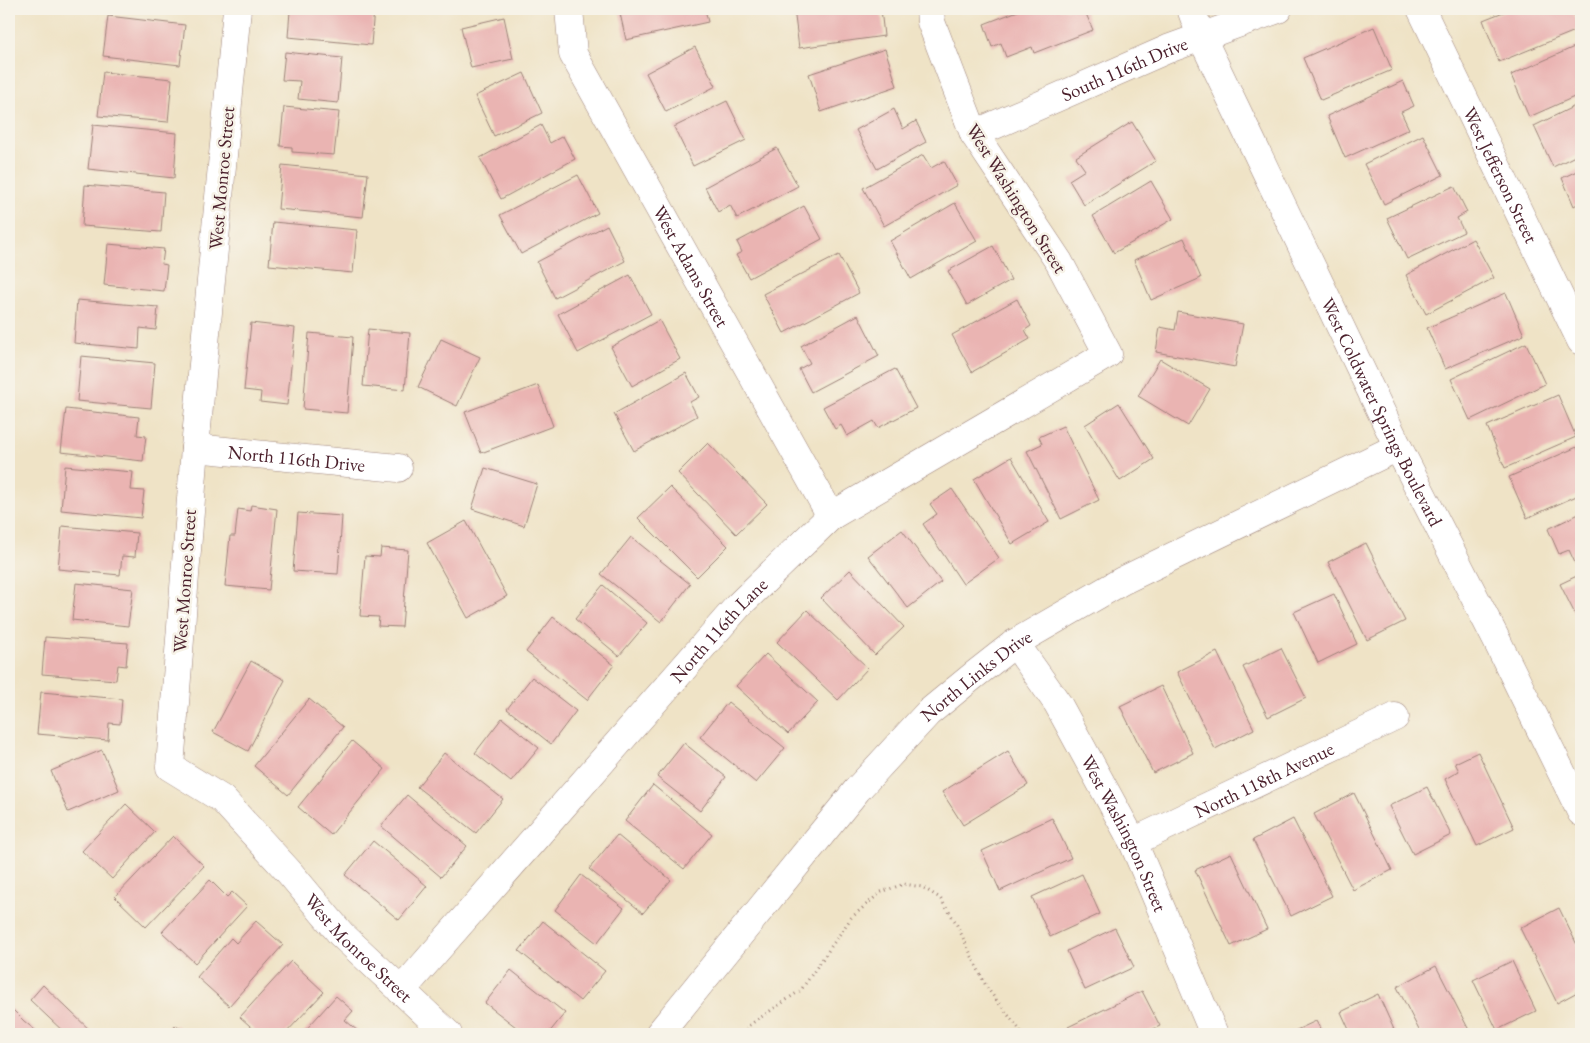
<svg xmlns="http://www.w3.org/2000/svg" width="1590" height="1043" viewBox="0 0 1590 1043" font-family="'EB Garamond',serif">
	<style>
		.building { fill: #eab4b2 }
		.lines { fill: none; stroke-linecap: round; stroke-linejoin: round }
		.minor-casing { stroke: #9c8178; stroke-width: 29 }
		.path { stroke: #9c8178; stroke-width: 3; stroke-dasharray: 1 4; stroke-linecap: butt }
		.minor { stroke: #fff; stroke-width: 28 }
		.labels { text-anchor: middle; stroke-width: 5; stroke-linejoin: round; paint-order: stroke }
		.street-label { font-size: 19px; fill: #4a1f2b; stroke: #f7f3e8 }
	</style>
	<rect width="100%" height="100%" fill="#f7f3e8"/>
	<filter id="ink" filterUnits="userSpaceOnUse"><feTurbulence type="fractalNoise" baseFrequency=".02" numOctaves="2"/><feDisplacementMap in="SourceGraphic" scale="10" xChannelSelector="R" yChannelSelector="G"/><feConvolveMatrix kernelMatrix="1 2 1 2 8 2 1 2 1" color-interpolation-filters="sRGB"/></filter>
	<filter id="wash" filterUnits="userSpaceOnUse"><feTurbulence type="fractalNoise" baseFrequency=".0096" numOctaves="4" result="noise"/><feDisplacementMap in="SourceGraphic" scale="20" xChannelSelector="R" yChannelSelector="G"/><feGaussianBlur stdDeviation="1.12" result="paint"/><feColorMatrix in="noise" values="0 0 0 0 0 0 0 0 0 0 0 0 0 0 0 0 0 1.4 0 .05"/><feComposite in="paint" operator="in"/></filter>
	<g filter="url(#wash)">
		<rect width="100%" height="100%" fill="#efe3c6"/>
		<g id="blocks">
			<!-- building -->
			<path class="building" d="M305 9H374L371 45 288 37 290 11 304 12Z
				M619 9H705L708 22 626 40Z
				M794 9H881L884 36 799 48Z
				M1023 9H1084L1093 30 1034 53 1032 47 1006 57 1001 43 992 47 984 24Z
				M1511 9H1572L1580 29 1499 62 1483 20Z
				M108 16 185 25 180 65 103 56Z
				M504 17 513 59 471 68 461 27Z
				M1374 27 1392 70 1321 100 1303 58Z
				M1581 44V94L1529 117 1511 75Z
				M695 47 716 86 666 112 646 73Z
				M885 49 897 86 821 112 809 74Z
				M285 52 342 58 338 103 298 99 300 81 282 80Z
				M103 72 172 79 168 122 98 116Z
				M524 73 542 113 494 136 475 96Z
				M1403 81 1414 106 1401 112 1409 129 1345 158 1327 116Z
				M727 101 746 140 693 166 674 127Z
				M1581 103V153L1553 167 1534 126Z
				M284 107 339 112 334 155 292 152V147L280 146Z
				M894 109 903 129 916 121 926 142 877 169 856 130Z
				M1132 122 1156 161 1084 205 1069 180 1085 170 1076 157Z
				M93 125 177 133 174 178 88 169Z
				M541 125 550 143 563 136 575 159 501 199 480 158Z
				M1423 135 1443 175 1384 204 1364 164Z
				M777 148 798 186 737 218 730 205 718 212 705 187Z
				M923 155 931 168 944 161 957 185 884 226 863 188Z
				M282 165 368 174 363 217 278 209Z
				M1581 169V202L1574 206 1562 178Z
				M578 175 598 213 521 254 500 215Z
				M1151 181 1173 219 1114 253 1093 216Z
				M85 185 164 192 161 232 82 226Z
				M1454 186 1467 212 1457 218 1464 232 1407 259 1387 218Z
				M955 203 977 241 911 279 890 241Z
				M804 206 822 239 749 278 736 255 742 252 737 242Z
				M273 222 357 230 353 273 269 265Z
				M607 225 625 261 555 298 537 262Z
				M1184 238 1201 278 1151 300 1134 260Z
				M1473 239 1494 278 1426 314 1406 275Z
				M108 244 164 249 162 264 167 265 164 291 104 285Z
				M993 246 1011 280 967 305 948 271Z
				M839 255 859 293 784 333 763 294Z
				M630 275 651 314 578 353 558 314Z
				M1506 293 1524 335 1445 369 1427 328Z
				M1017 299 1031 326 1025 330 1030 339 972 372 952 335Z
				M77 300 158 307 156 330 140 328 139 349 74 343Z
				M1178 312 1243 324 1235 367 1156 352 1160 327 1175 330Z
				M858 315 879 356 811 392 799 369 810 363 801 346Z
				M659 320 680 359 632 386 611 347Z
				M251 323 295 328 287 405 260 402 261 392 244 390Z
				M368 329 410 333 405 390 363 386Z
				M309 333 353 337 347 413 303 409Z
				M441 339 480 357 457 406 418 387Z
				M1526 343 1545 384 1470 420 1451 379Z
				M81 356 155 363 151 408 77 401Z
				M1160 359 1210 389 1188 426 1138 396Z
				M895 369 916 408 878 428 874 421 847 436 841 425 835 429 823 407Z
				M686 373 699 397 690 402 697 416 634 451 614 414Z
				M538 385 553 426 481 453 465 412Z
				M1558 395 1576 437 1505 468 1487 426Z
				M1119 403 1154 459 1120 481 1085 425Z
				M66 409 139 417 137 435 146 436 143 461 61 452Z
				M1063 426 1099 500 1061 519 1027 451 1042 444 1039 437Z
				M708 443 767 504 736 534 678 473Z
				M1577 447 1581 458V494L1527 518 1509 477Z
				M1011 457 1049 522 1012 544 974 479Z
				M65 466 133 472 131 490 144 491 141 518 61 510Z
				M485 468 537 484 524 526 472 509Z
				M670 487 728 546 697 577 638 518Z
				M952 489 999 558 963 584 923 524 937 514 930 504Z
				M251 505 277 509 269 590 225 586 230 536H235L238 509 250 511Z
				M298 513 342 516 338 574 293 571Z
				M1581 513V562L1576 565 1569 550 1559 554 1548 529Z
				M466 521 507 596 468 618 427 543Z
				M62 526 137 533 135 557 122 556 120 575 58 569Z
				M902 530 941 582 908 608 868 556Z
				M631 537 690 584 661 622 601 574Z
				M1366 543 1405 621 1367 640 1328 562Z
				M381 548 408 550 402 627 378 626 379 617 360 616 365 556 380 557Z
				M850 570 904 627 875 655 821 598Z
				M1581 574V624H1580L1560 584Z
				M76 583 133 589 128 626 72 620Z
				M603 585 647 623 619 656 575 619Z
				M1334 594 1357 644 1318 663 1294 612Z
				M807 610 868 668 838 700 777 642Z
				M553 617 614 665 587 700 526 652Z
				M45 637 128 643 126 666 118 665 116 680 42 674Z
				M1281 648 1306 698 1268 717 1243 667Z
				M1217 652 1254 729 1215 749 1177 672Z
				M766 654 818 702 788 734 736 686Z
				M251 661 285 680 248 751 213 732Z
				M532 677 576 711 551 744 507 709Z
				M1161 686 1193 753 1153 773 1120 706Z
				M41 692 122 699 120 724 109 723 108 740 37 734Z
				M309 699 343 727 288 795 254 766Z
				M728 702 785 748 756 783 700 737Z
				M502 718 539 748 511 782 475 753Z
				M352 741 385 769 331 835 298 807Z
				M684 743 726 777 700 811 657 777Z
				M102 750 119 790 68 812 51 771Z
				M1008 751 1028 785 963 825 942 792Z
				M1478 752 1514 828 1477 846 1445 779 1459 771 1455 763Z
				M444 753 503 799 476 833 417 787Z
				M653 785 712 834 684 869 625 821Z
				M1427 787 1451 835 1413 854 1389 806Z
				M1354 793 1392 870 1353 890 1314 814Z
				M407 795 467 846 441 877 381 826Z
				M126 804 155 832 112 879 82 851Z
				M1052 818 1071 858 1000 891 982 851Z
				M1293 819 1332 896 1291 916 1253 840Z
				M617 835 671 880 643 913 589 869Z
				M173 836 204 866 146 927 115 897Z
				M373 841 427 886 399 920 345 875Z
				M1231 853 1267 929 1231 946 1195 870Z
				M1082 874 1100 914 1050 937 1032 897Z
				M581 875 624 908 597 943 555 910Z
				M210 880 227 897 232 892 247 906 195 963 162 932Z
				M1559 908 1581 953V990L1557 1003 1520 928Z
				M256 921 283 945 229 1006 197 977 231 938 236 943Z
				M543 921 605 971 580 1001 519 951Z
				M1115 928 1134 967 1085 990 1067 951Z
				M291 961 324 992 285 1034H259L240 1017Z
				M1512 961 1536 1011 1497 1030 1473 980Z
				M1436 966 1471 1034H1421L1397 987Z
				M511 970 565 1013 548 1034H525L485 1003Z
				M43 985 94 1034H66L30 1000Z
				M1142 991 1160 1026 1143 1034H1071L1068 1027Z
				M1378 994 1396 1034H1351L1341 1012Z
				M336 996 353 1011 345 1020 359 1032 357 1034H302Z
				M9 1006 24 1021 40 1034H9Z
				M1316 1021 1323 1034H1288Z
				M176 1025 187 1034H168Z"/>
		</g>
	</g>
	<g filter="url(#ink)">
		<use href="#blocks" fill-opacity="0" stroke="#9c8178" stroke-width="1"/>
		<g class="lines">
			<defs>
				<g id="minor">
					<path id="s1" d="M237 9 195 448 170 767 222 799 289 872 341 934 448 1034"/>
					<path id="s2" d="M569 9 573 54 831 516"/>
					<path id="s3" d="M1191 9 1201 36 1398 447 1496 639 1581 812"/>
					<path id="s4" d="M1421 9 1581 341"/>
					<path id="s5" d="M974 134 1168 49 1278 9"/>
					<path id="s6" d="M195 448 398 468"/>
					<path id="s7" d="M1015 643 1058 704 1133 842 1214 1034"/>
					<path id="s8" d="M1133 842 1395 717"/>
					<path id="s9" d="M401 991 738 606 831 516 1108 354 1059 262 974 134 931 22 930 9"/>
					<path id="s10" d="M659 1034 857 790 928 713 973 676 1015 643 1122 581 1398 447"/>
				</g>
			</defs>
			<!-- minor casing -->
			<use href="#minor" class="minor-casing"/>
			<!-- path -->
			<path class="path" d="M745 1034 748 1026 801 990 851 918 881 892 904 884 922 887 940 898 955 921 987 988 1023 1034"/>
			<!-- minor -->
			<use href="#minor" class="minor"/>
		</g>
	</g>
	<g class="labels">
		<!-- street labels -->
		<g class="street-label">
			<text dy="7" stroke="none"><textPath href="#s5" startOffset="164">South 116th Drive</textPath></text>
			<text dy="7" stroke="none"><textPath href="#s4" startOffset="184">West Jefferson Street</textPath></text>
			<text transform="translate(221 178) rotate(-85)" y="7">West Monroe Street</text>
			<text transform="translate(1017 198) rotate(58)" y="7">West Washington Street</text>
			<text dy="7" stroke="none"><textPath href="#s2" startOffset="288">West Adams Street</textPath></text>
			<text dy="7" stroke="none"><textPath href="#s3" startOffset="446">West Coldwater Springs Boulevard</textPath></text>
			<text dy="7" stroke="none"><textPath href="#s6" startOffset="102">North 116th Drive</textPath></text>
			<text transform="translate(184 581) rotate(-86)" y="7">West Monroe Street</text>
			<text dy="7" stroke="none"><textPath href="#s9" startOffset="481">North 116th Lane</textPath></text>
			<text dy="7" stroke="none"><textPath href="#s10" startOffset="480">North Links Drive</textPath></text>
			<text dy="7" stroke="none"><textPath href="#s8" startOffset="145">North 118th Avenue</textPath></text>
			<text dy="7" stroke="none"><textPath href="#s7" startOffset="220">West Washington Street</textPath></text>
			<text dy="7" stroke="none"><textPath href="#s1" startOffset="1024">West Monroe Street</textPath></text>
		</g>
	</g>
	<!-- margin -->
	<rect width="1590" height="1043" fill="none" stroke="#f7f3e8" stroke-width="30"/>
</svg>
